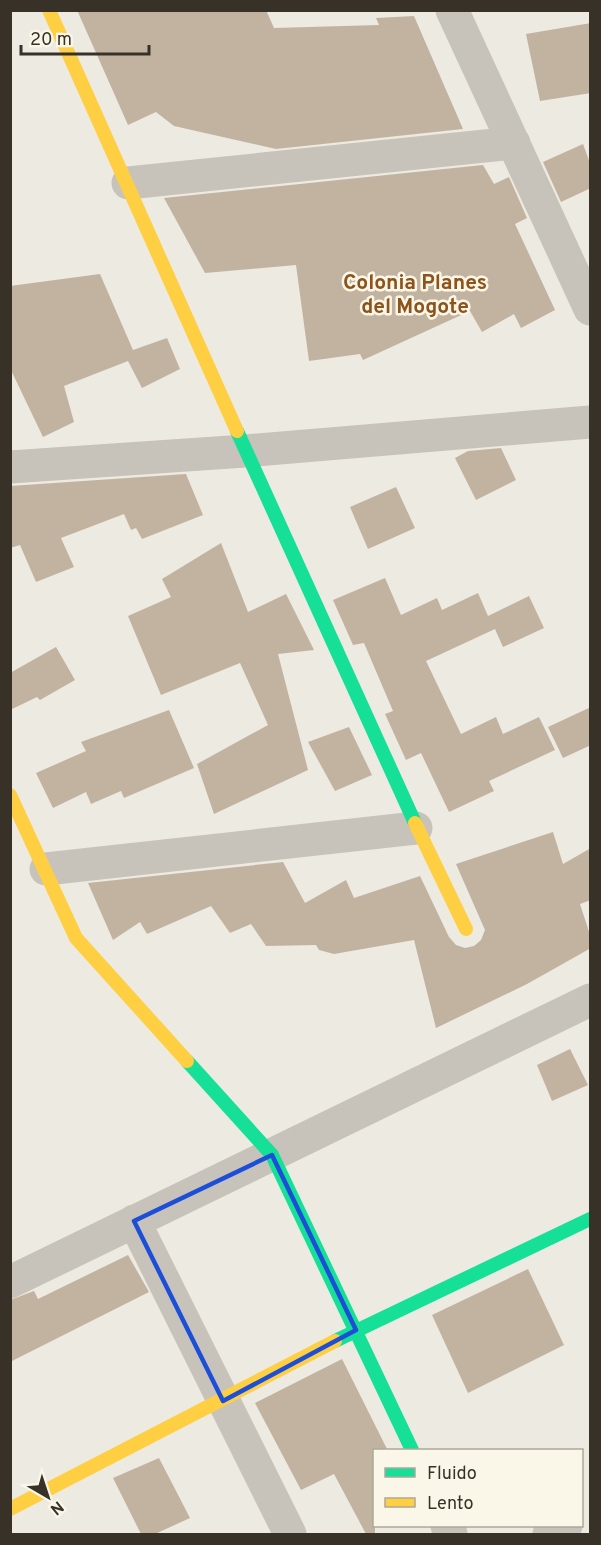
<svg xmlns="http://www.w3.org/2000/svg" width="601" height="1545" viewBox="0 0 601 1545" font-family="Overpass,sans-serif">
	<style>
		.building { fill: #c2b3a1 }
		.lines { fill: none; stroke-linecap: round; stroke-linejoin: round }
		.street { stroke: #c7c3ba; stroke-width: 33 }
		.fast { stroke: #16e098; stroke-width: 14 }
		.slow { stroke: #ffcf43; stroke-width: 14 }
		.marked { fill: none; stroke: #1d4ed8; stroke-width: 4.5; stroke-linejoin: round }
		.labels { text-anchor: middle; stroke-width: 5; stroke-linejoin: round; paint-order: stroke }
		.neighbourhood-label { font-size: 21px; font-weight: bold; fill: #8c531b; stroke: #fbf7e8 }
	</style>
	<rect width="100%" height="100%" fill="#edeae1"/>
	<!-- building -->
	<path class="building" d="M77 10H266L274 28 379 25 376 18 414 16 463 129 276 149 174 126 156 112 128 125Z
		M591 23V93L540 101 526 34Z
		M583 144 591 166V188L561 202 543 162Z
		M483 165 494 184 509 177 527 218 515 224 555 310 521 328 514 314 482 332 470 311 363 360 360 354 309 361 296 265 205 273 164 198Z
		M100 274 133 350 167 338 180 369 142 388 128 361 64 386 74 422 43 437 10 368V286Z
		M501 448 516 480 476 500 455 458 468 451Z
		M186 474 203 515 142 539 136 528 131 530 124 514 61 538 74 567 36 582 20 545 10 548V486Z
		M396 487 415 528 368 549 350 507Z
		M221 543 248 612 286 594 314 650 278 654 308 770 214 814 197 764 268 725 240 663 161 695 128 616 171 597 162 579Z
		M385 578 401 615 437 598 442 610 478 593 488 616 529 596 544 628 503 647 495 629 426 661 461 734 496 717 503 734 539 717 555 750 489 781 494 791 449 812 421 753 406 760 385 714 393 711 364 643 353 645 333 600Z
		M56 647 75 680 40 700 37 697 10 710V673Z
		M591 707V745L563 758 548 727Z
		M169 710 194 768 124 798 121 791 91 804 86 792 53 808 36 773 86 751 81 742Z
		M349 727 372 775 335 791 308 742Z
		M553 832 563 864 591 848V900L580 904 591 938V948L527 984 436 1028 414 940 334 954 319 950 316 945 266 946 251 924 230 933 211 906 147 934 140 922 113 940 88 883 283 862 305 903 346 880 354 898 420 876 449 937 456 945 465 948 474 946 481 940 485 930 456 864Z
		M570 1049 588 1085 552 1101 537 1065Z
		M128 1255 149 1292 10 1362V1300L34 1291 38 1299Z
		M528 1269 564 1345 468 1393 432 1315Z
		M342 1359 387 1449 375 1450V1534H366L334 1474 301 1490 255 1403Z
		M159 1458 190 1518 155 1534H141L113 1478Z"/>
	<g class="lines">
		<!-- street -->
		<path class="street" d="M452 10 590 309
			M128 183 514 143
			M10 467 245 451 590 422
			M46 869 416 828
			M134 1221 290 1534
			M10 1282 590 1000
			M447 1526 451 1534
			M549 1534 566 1526"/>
		<!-- fast -->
		<path class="fast" d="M237 431 415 823
			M187 1061 272 1155 412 1450
			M335 1341 590 1219"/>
		<!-- slow -->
		<path class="slow" d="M49 10 237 431
			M10 795 76 938 187 1061
			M415 823 466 929
			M10 1509 335 1341"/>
	</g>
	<!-- marked area -->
	<path class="marked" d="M272 1155 356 1330 223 1401 134 1221Z"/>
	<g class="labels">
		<!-- neighbourhood labels -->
		<g class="neighbourhood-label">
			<text x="415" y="289">Colonia Planes<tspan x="415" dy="24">del Mogote</tspan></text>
		</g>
	</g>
	<!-- border -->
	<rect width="601" height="1545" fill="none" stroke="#383128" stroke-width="24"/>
	<!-- legend -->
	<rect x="373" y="1449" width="210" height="78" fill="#fbf7e8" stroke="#ada89b" stroke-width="1.5"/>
	<rect x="385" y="1468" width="30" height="9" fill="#16e098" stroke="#ada89b" stroke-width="1.5"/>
	<text x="427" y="1479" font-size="18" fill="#383128">Fluido</text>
	<rect x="385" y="1498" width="30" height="9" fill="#ffcf43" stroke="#ada89b" stroke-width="1.5"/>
	<text x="427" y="1509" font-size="18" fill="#383128">Lento</text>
	<!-- north arrow -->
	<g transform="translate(48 1497) rotate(141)" stroke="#fbf7e8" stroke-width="4.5" paint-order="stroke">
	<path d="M0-4.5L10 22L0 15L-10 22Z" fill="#383128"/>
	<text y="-9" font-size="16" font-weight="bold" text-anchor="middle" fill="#383128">N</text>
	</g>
	<!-- scale -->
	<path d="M21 45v9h128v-9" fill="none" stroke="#383128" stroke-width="3"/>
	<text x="30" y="45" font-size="18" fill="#383128" stroke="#fbf7e8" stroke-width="4.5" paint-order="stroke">20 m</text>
</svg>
